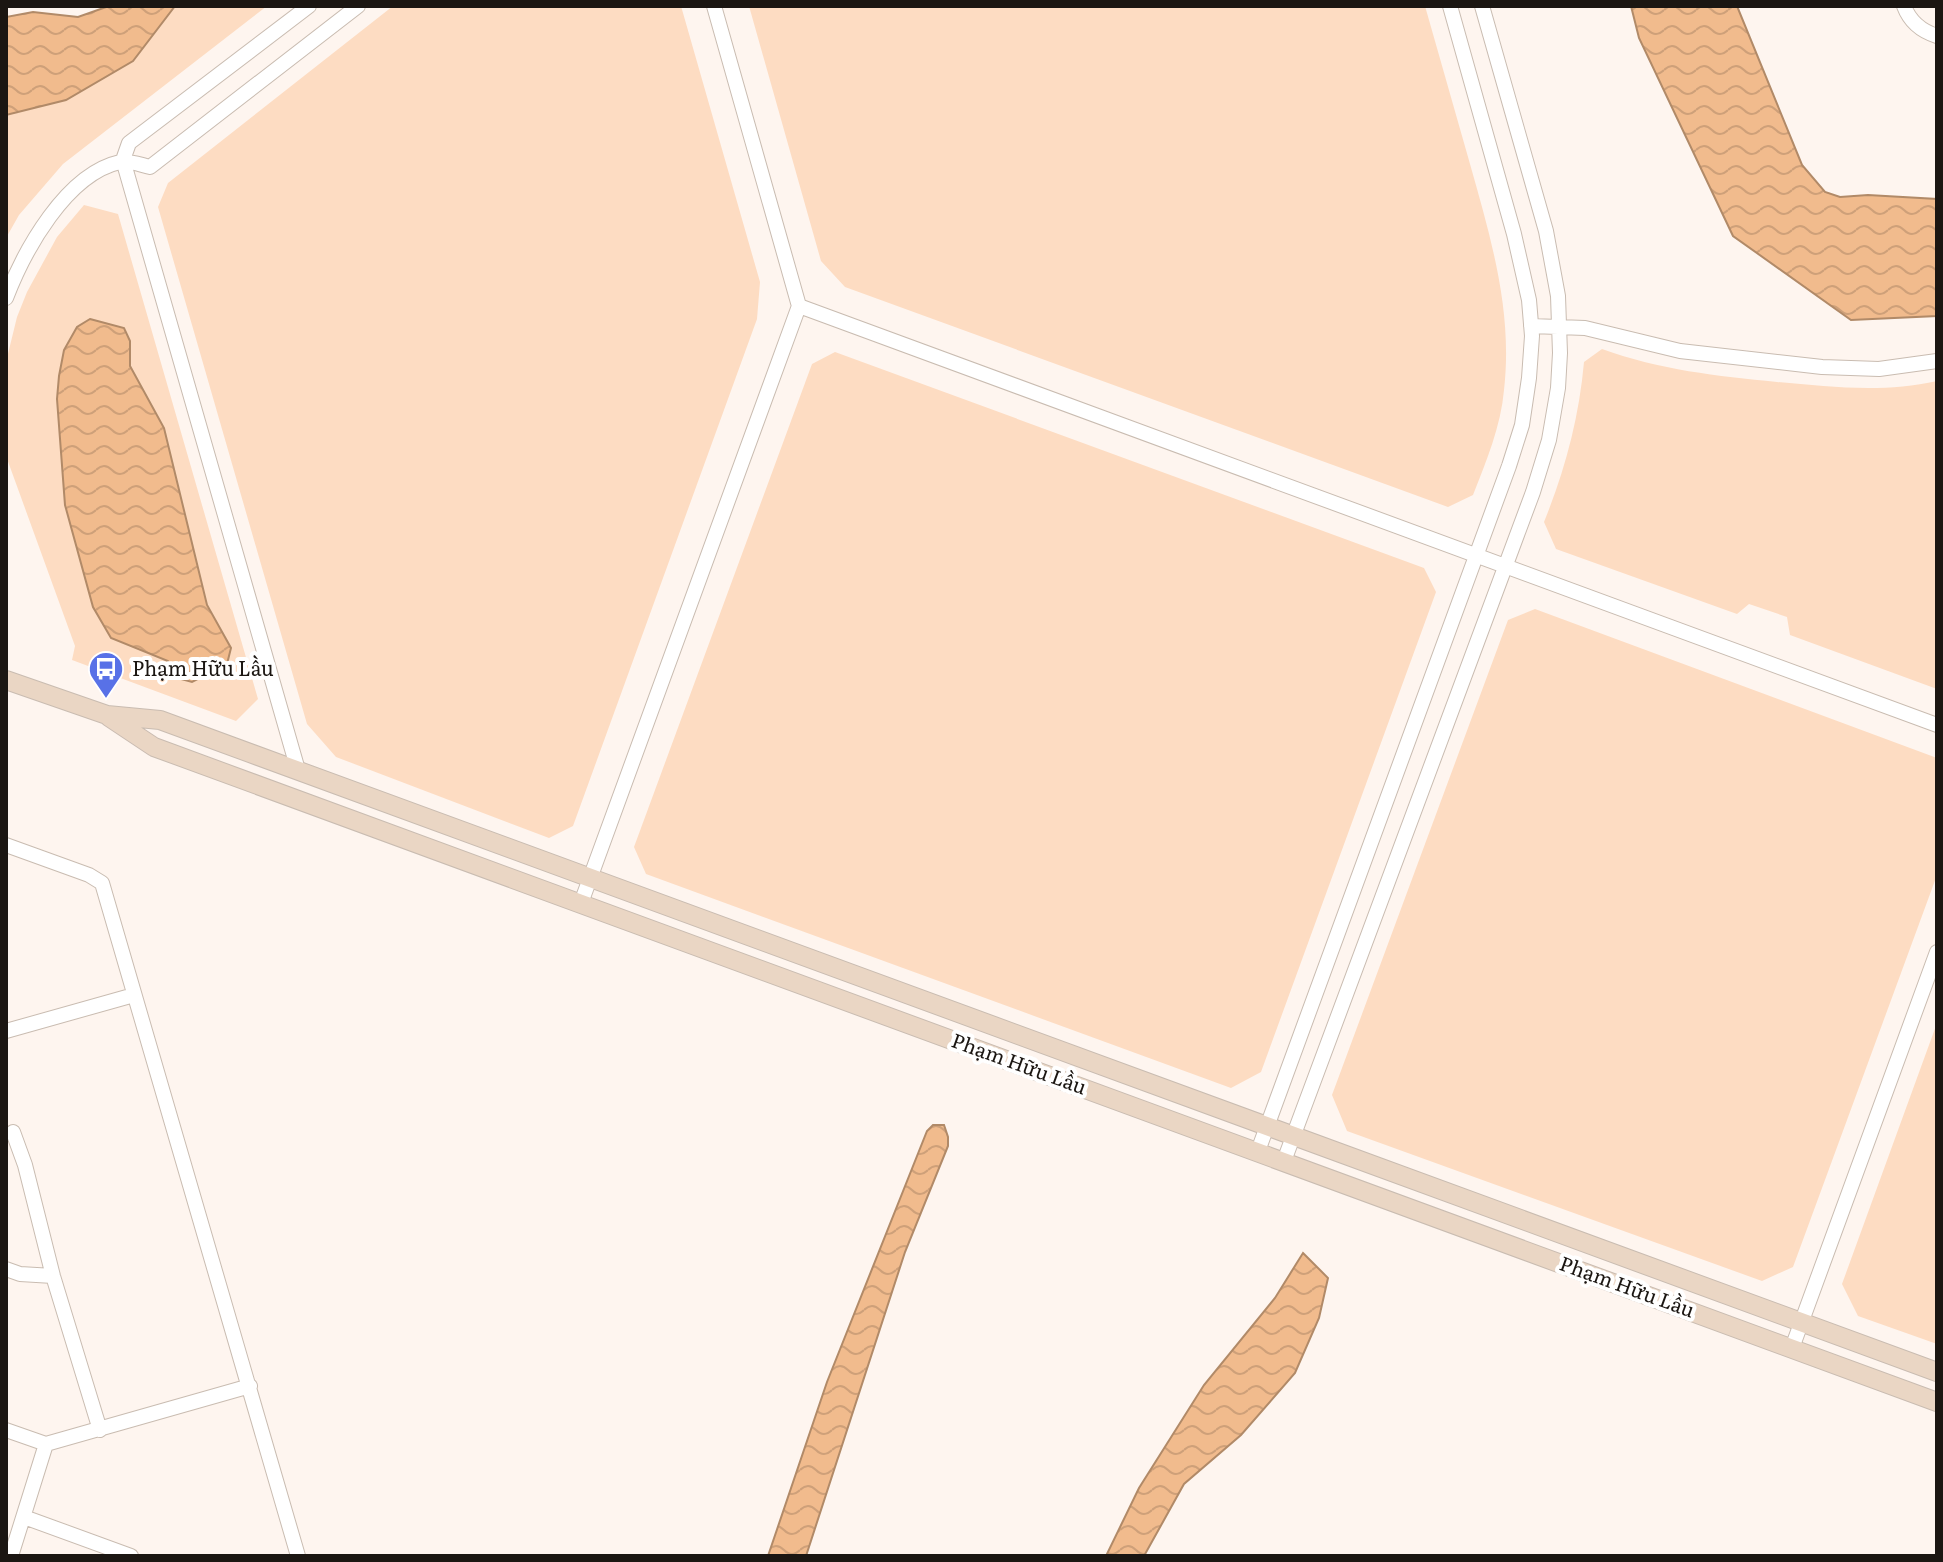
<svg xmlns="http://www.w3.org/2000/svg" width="1943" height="1562" viewBox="0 0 1943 1562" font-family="Literata,serif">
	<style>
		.grass { fill: #fddcc2 }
		.water { fill: url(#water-waves); stroke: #b18a68; stroke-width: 2 }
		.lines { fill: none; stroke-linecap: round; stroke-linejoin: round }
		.minor-casing { stroke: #c9bcb1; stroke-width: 16 }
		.secondary-casing { stroke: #c9bcb1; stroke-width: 20 }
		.minor { stroke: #fff; stroke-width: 14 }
		.secondary { stroke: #ead6c4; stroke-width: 18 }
		.labels { text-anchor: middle; stroke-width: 8; stroke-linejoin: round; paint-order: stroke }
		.poi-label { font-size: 20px; fill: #1b1612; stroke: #fff; text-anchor: start }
		.street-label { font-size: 20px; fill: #1b1612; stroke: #fff }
	</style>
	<defs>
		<pattern id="water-waves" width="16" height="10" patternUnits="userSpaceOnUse" patternTransform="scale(2)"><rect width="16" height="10" fill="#f1bb8d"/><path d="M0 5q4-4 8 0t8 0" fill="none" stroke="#cea079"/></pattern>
	</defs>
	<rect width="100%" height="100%" fill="#fef5ef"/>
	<!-- grass -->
	<path class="grass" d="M175 6H267L63 164 19 215 6 238V115L66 100 133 61Z
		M393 6H681L760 282 757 319 573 826 549 838 336 757 307 724 158 207 168 183Z
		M749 6H1425C1440 59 1455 111 1470 164 1491 239 1513 311 1504 390 1501 426 1486 462 1473 495L1448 507 845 287 821 261Z
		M84 205 118 214 258 699 236 721 72 660 75 646 6 456V362L17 317 27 292 57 237Z
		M1602 349C1660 370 1717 376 1777 382 1831 387 1884 393 1937 381V689L1790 635 1787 617 1749 604 1737 614 1556 549 1544 522C1565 470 1579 418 1584 362Z
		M835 352 1424 568 1436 592 1261 1072 1231 1088 646 874 634 847 812 364Z
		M1535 609 1937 758V875L1793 1267 1762 1281 1347 1131 1332 1095 1508 620Z
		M1937 1023V1344L1858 1316 1842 1284Z"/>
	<!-- water -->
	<path class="water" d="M109 6H175L133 61 66 100 6 115V17L33 12 78 17Z
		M1631 6H1737L1802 165 1825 192 1840 197 1868 195 1937 199V316L1851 320 1733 236 1639 38Z
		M90 319 124 328 130 341V366L164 428 207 605 231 648 227 664 192 682 177 678 168 661 111 638 93 607 65 505 57 399 59 376 64 350 77 327Z
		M933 1125H944L948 1137V1146L905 1252 806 1556H768L827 1382 927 1131Z
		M1303 1253 1328 1278 1319 1318 1295 1373 1241 1435 1184 1484 1144 1556H1106L1139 1488 1204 1385 1275 1298Z"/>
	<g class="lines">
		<defs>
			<path id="minor" d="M1904 6C1910 22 1921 31 1937 36
				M6 298C24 251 66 174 120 162 129 160 141 165 150 167L358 6
				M799 306 1937 725
				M1531 326 1585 328 1680 351 1822 367 1879 369 1937 361
				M298 770 123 160 129 143 309 6
				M6 845 89 875 102 883 298 1556
				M581 903 799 306 714 6
				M6 1031 134 995
				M13 1132 25 1165 53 1276 100 1430
				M1258 1151 1509 466 1522 425 1529 378 1532 336 1529 300 1514 234 1450 6
				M1284 1161 1533 492 1549 440 1558 388 1560 353 1558 296 1546 231 1482 6
				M6 1269 20 1274 53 1276
				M1792 1348 1937 952
				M6 1430 46 1444 250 1386
				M24 1517 131 1556
				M11 1556 46 1444"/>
			<path id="secondary" d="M6 680 107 715 160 720 1937 1372
				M109 717 154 747 1937 1402"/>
		</defs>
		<!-- minor casing -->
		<use href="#minor" class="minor-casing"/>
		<!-- secondary casing -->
		<use href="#secondary" class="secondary-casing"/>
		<!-- minor -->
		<use href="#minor" class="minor"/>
		<!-- secondary -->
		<use href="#secondary" class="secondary"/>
	</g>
	<!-- icons -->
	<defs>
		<symbol id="bus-pin" viewBox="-11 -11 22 30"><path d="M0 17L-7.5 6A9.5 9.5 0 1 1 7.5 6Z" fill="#5871e7" stroke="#fff"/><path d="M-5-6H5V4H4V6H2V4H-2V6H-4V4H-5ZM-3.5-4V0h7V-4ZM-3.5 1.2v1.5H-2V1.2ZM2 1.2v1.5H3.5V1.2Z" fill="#fff"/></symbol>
	</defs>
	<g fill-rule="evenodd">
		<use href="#bus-pin" x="86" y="649" width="40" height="54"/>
	</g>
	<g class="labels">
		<!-- poi labels -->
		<g class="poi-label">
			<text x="132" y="676">Phạm Hữu Lầu</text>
		</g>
		<!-- street labels -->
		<g class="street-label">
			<text transform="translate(1019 1064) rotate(20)" y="7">Phạm Hữu Lầu</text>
			<text transform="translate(1627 1287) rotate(20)" y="7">Phạm Hữu Lầu</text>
		</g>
	</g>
	<!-- border -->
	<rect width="1943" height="1562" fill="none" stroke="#1b1612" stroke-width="16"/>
</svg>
